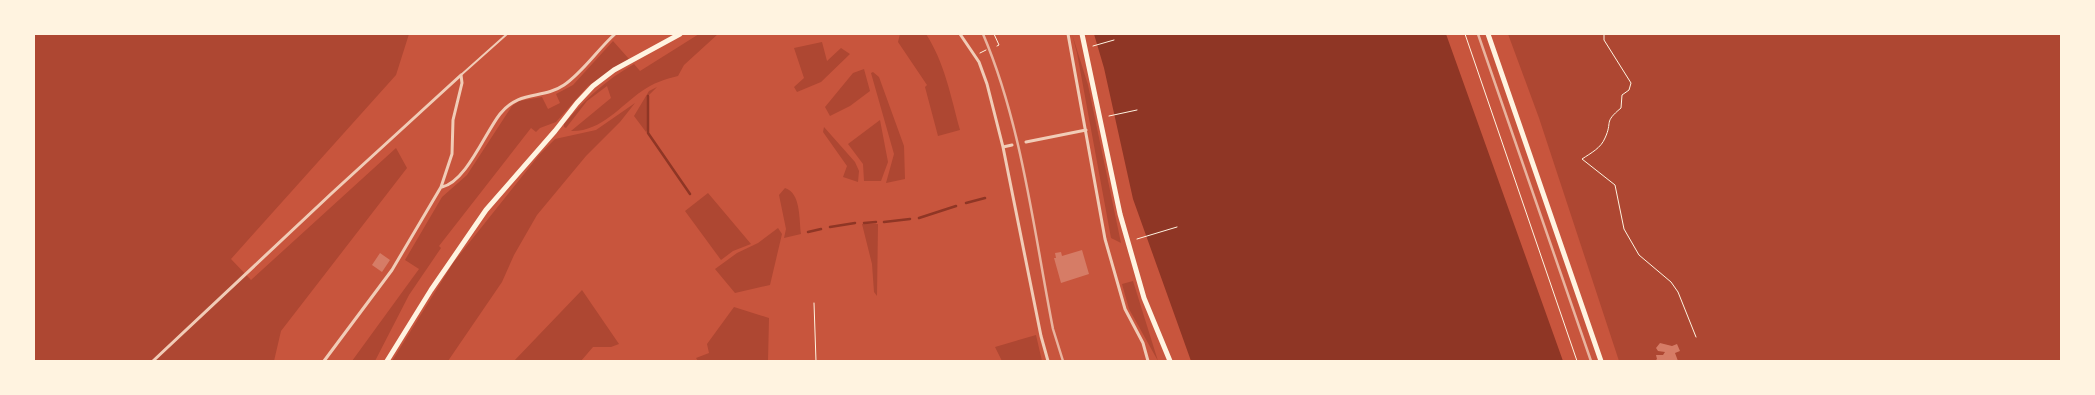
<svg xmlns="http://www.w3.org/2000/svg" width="2095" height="395" viewBox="0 0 2095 395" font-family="'DM Sans',sans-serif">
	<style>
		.green { fill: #ae4732 }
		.water { fill: #8f3625 }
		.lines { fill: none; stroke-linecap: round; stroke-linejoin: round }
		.stream { stroke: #8f3625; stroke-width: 2.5 }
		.building { fill: #d67c66 }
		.path { stroke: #fff3e0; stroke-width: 1 }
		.service { stroke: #f1ccb7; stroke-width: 2 }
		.minor { stroke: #f1ccb7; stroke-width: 3 }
		.secondary { stroke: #fff3e0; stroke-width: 5 }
		.primary { stroke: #fff3e0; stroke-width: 5 }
		.rail { stroke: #e9b49f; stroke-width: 2.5 }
	</style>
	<rect width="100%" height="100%" fill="#c8553d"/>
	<!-- green -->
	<path class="green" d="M34 34H409L396 75 231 259 251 280 396 148 407 168 281 331 274 361H34Z
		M699 34H718L684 65 678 76C665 79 653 83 642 91 620 106 601 132 571 131L611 98 607 86 587 101 566 128 564 127V124C585 99 606 80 634 64L640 71Z
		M900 34H926C945 63 951 98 960 130L938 136 925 87 927 85 898 42Z
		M1072 34 1088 85 1121 243 1111 238 1077 53Z
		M1508 34H2061V361H1619L1539 118Z
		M613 41 629 59 588 86 556 122 540 128 536 132 531 128 439 246 441 248 409 295 375 361H352L419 269 405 260 442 197 467 175 512 106 519 101 542 97 548 109 560 103 556 94 573 85Z
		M822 42 827 61 841 48 850 54 821 82 797 92 794 87 804 78 794 48Z
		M864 69 870 91 850 106 830 116 825 107 853 73Z
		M873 72 879 77 904 146 905 179 886 183 894 154 871 73Z
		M657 87 648 96V128L646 132 634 116 649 91Z
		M635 103 620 122 586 156 537 215 514 255 502 282 448 361H392L453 263 540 154 555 139 596 130Z
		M880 120 888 162 881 181H864L863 164 848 144Z
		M824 127 855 162 859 171 858 182 843 177 847 166 823 132Z
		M785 188C801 193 799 219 801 234L784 238 786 229 779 195Z
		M708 193 751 244 733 251 721 260 685 211Z
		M862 224H878L877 296 874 292 872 264Z
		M778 228 782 234 770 285 735 293 715 269 737 253 758 243Z
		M1133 281 1158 361 1129 309 1122 284Z
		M582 290 619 344 611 347H593L581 361H514Z
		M734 307 769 318 768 361H698L696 358 709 353 707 344Z
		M1036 335 1042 361H1002L995 347Z"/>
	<!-- water -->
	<path class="water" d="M1094 34H1446L1563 361H1191L1133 199 1104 68Z"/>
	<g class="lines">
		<!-- stream -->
		<path class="stream" d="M648 96V133L690 194
			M966 203 985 198
			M919 218 956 206
			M884 222 910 219
			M864 223 876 222
			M830 227 855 223
			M808 232 821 229"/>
	</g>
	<!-- building -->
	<path class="building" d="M1082 250 1089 274 1061 283 1054 258H1056L1055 253 1061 252 1062 256Z
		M380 253 390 260 382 272 372 265Z
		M1660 343 1672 346 1677 344 1680 351 1675 353 1678 361H1655L1657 359 1656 355H1663L1665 352 1658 351 1656 348Z"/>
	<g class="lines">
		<!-- path -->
		<path class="path" d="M994 34 999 45 997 46
			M1465 34 1577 361
			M1604 34V40L1631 83 1629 90 1622 95 1621 108C1603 123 1613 121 1605 138 1601 148 1591 153 1582 159L1615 185 1624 229 1639 255 1671 282 1678 292 1696 337
			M1093 46 1114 40
			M980 53 986 50
			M1109 116 1137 110
			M1137 239 1177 227
			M814 303 816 361"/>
		<!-- service -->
		<path class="service" d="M461 75 507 34"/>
		<!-- minor -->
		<path class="minor" d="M960 34 979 62 987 84 1003 147 1041 336 1048 361
			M1068 34 1105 239 1125 309 1143 343 1148 361
			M1026 142 1086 130
			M1003 147 1012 145
			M442 187C466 182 485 133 500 114 520 89 542 100 564 85 583 72 598 49 615 34
			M153 361 332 193 461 75
			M324 361 392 270 441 187 452 154 453 120 462 83 461 75"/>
		<!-- secondary -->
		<path class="secondary" d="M387 361 431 290 486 210 555 131 577 103 593 86 614 70 680 34"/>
		<!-- primary -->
		<path class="primary" d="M1082 34 1120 214 1144 298 1170 361
			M1488 34 1601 361"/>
		<!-- rail -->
		<path class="rail" d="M983 34C1022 125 1034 232 1053 329L1063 361
			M1478 34 1591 361"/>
	</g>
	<!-- border -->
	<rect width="2095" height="395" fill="none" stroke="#fff3e0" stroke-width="70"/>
</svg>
